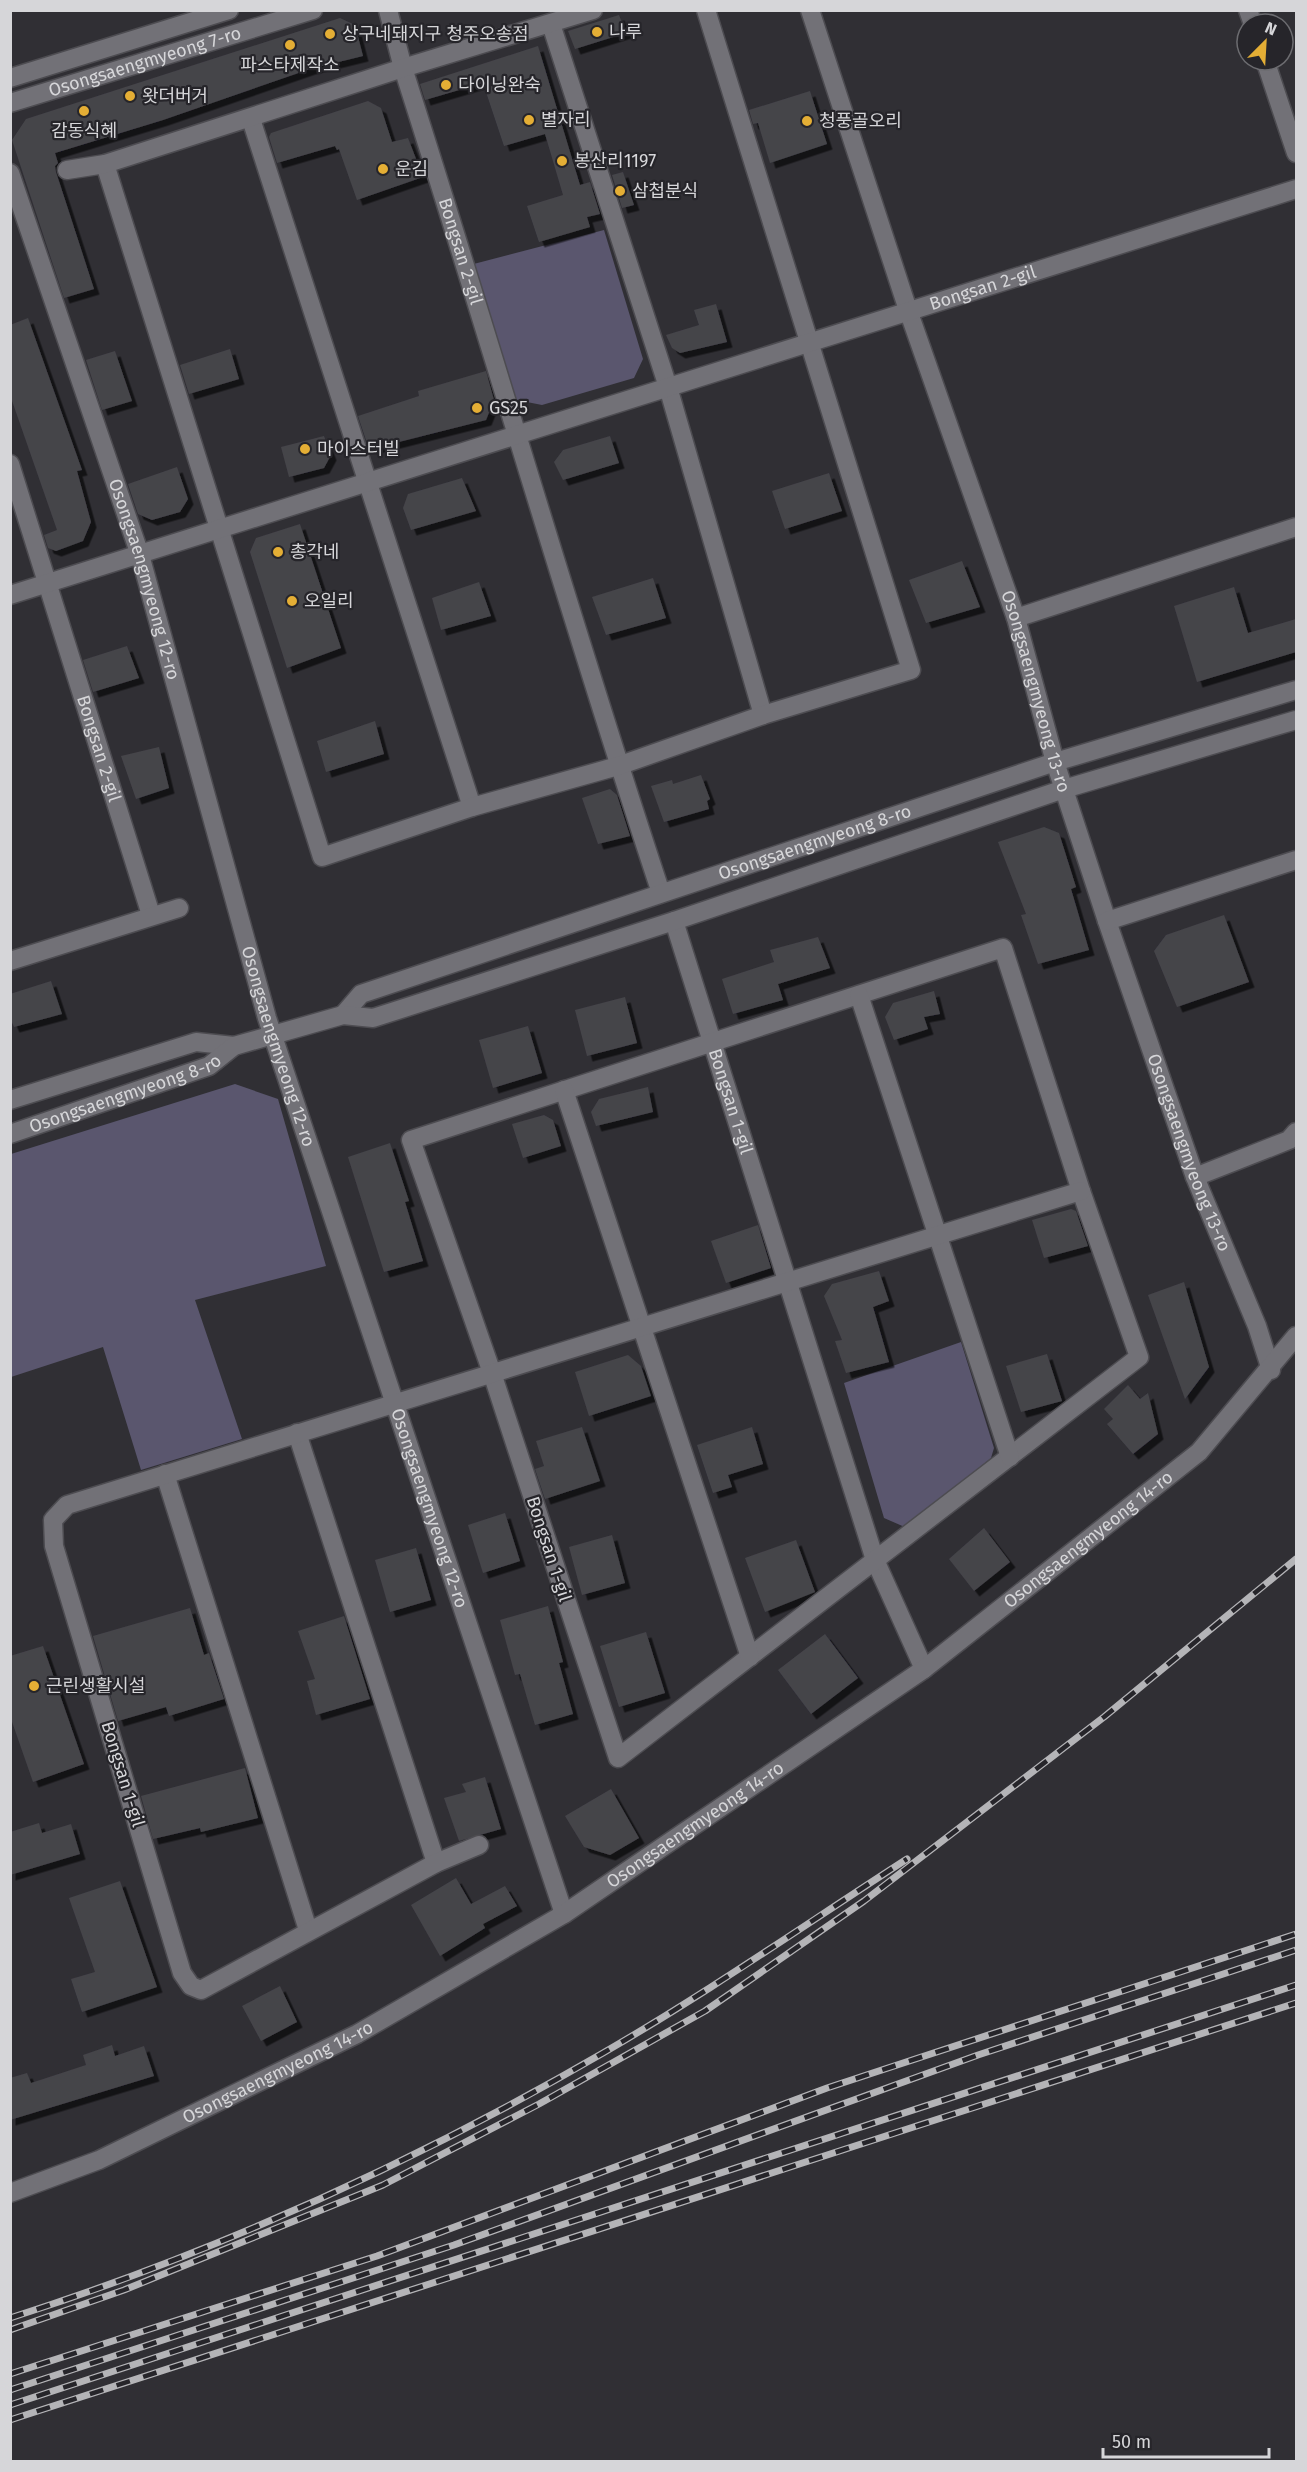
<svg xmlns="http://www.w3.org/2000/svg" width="1307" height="2472" viewBox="0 0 1307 2472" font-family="'Fira Sans','Noto Sans KR',sans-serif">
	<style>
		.green { fill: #5a566e }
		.building { fill: #45444a; filter: url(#shadow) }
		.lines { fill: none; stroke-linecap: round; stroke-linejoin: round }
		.minor-casing { stroke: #4d4c51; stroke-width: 21 }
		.minor { stroke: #727177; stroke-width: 18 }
		.rail-casing { stroke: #b4b4b7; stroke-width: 7 }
		.rail { stroke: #26252a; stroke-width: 4.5; stroke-dasharray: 14; stroke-linecap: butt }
		.poi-dot { fill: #e4ae35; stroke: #26252a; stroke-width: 2 }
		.labels { text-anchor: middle; stroke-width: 4.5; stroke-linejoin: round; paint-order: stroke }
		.poi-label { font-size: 18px; fill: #d6d6d9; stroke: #26252a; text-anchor: start }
		.street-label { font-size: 18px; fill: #d6d6d9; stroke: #26252a }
	</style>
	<defs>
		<filter id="shadow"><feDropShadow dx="5.5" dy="5.5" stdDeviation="0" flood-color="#0009"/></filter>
	</defs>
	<rect width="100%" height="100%" fill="#302f34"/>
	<!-- green -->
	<path class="green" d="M604 230 643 359 634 378 542 405 507 398 466 266Z
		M235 1084 278 1099 326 1266 195 1300 242 1439 141 1470 103 1347 11 1377V1154Z
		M961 1342 994 1448 991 1458 907 1528 884 1518 844 1383Z"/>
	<!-- building -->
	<path class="building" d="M619 15 626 33 575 49 568 31Z
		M340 18 355 25 363 56 310 69 163 120 55 153 58 163 55 166 56 172 94 289 64 298 12 140 26 119Z
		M538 46 580 185 590 182 600 214 587 217 590 227 539 242 527 206 563 195 545 134 504 146 483 83 425 100 420 84Z
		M810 91 827 144 770 163 758 123 753 124 749 110Z
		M368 101 381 108 392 142 408 138 423 177 357 200 339 149 337 150 335 146 277 163 269 137 271 133Z
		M623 172 634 205 622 208 612 175Z
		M716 304 727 342 680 353 672 348 666 335 699 325 694 310Z
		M28 318 82 470 77 471 91 522 83 541 56 551 48 548 44 535 57 530 10 395V325Z
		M230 349 239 379 189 394 180 365Z
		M115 351 132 401 102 410 86 360Z
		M486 371 494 400 486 420 375 448 367 443 358 416 419 396 418 391Z
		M324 436 331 455 324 468 289 477 281 447Z
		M610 436 619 463 563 480 554 462 563 450Z
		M177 467 188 499 180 512 152 520 138 514 128 484Z
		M829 473 842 511 785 529 772 491Z
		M462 478 476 511 411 530 403 508 408 494Z
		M300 524 341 648 287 668 250 552 256 538Z
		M962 561 980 607 926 623 909 580Z
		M653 578 666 618 606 635 592 597Z
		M479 582 491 616 441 630 432 598Z
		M1234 587 1248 633 1296 619V652L1197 682 1174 606Z
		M127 646 139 678 93 692 83 660Z
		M375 721 384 754 326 772 317 741Z
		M159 747 169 788 136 799 121 756Z
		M701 775 710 799 707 801 709 809 664 822 651 786 672 780 673 784Z
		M610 789 617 795 630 836 598 844 582 798Z
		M1044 827 1059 833 1076 887 1071 889 1089 950 1038 964 1021 915 1026 914 998 842Z
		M1224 915 1249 982 1177 1007 1154 951 1166 935Z
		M818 937 830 968 778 984 783 1000 733 1014 722 979 774 962 770 950Z
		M51 981 62 1014 14 1027 10 1018V994Z
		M934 991 940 1014 924 1017 928 1029 894 1040 885 1017 893 1003Z
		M625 997 637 1043 587 1056 575 1010Z
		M528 1026 542 1073 493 1088 479 1040Z
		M648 1087 653 1112 596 1126 591 1112 599 1099Z
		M544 1115 553 1120 561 1146 523 1158 512 1124Z
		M390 1143 409 1201 405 1202 423 1261 384 1272 348 1157Z
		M1071 1209 1076 1211 1088 1246 1044 1258 1032 1220Z
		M758 1225 771 1268 726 1283 711 1241Z
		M879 1271 889 1301 873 1307 889 1362 846 1373 835 1341 842 1340 824 1296 832 1284Z
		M1184 1282 1209 1367 1185 1399 1148 1295Z
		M1047 1354 1062 1401 1021 1412 1006 1366Z
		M628 1355 641 1366 651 1396 589 1416 575 1372Z
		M1128 1385 1140 1399 1148 1393 1158 1434 1133 1454 1107 1424 1113 1419 1104 1409Z
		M582 1427 600 1481 545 1499 535 1469 544 1466 536 1441Z
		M752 1427 763 1464 728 1475 732 1487 713 1493 697 1445Z
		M505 1513 520 1561 483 1573 468 1525Z
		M984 1528 1010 1562 974 1591 949 1559Z
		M612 1535 625 1583 582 1595 569 1547Z
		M796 1540 815 1592 765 1612 745 1558Z
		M416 1548 431 1600 390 1612 375 1560Z
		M548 1606 563 1662 559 1663 573 1714 535 1725 520 1674 515 1675 500 1620Z
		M190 1608 204 1655 209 1653 224 1699 169 1716 166 1707 118 1721 93 1636Z
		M344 1616 370 1699 316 1715 307 1681 315 1679 298 1631Z
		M646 1632 665 1693 619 1707 600 1646Z
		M825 1634 858 1678 811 1714 778 1670Z
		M43 1646 84 1764 33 1782 10 1716V1656Z
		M245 1768 258 1818 201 1832 200 1828 153 1839 141 1796Z
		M485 1777 501 1829 459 1841 444 1798 466 1792 462 1784Z
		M611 1789 639 1838 610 1855 584 1847 565 1816Z
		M39 1823 42 1833 71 1824 80 1854 10 1875V1832Z
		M456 1878 471 1904 505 1886 517 1906 483 1924 485 1928 440 1956 411 1905Z
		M120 1881 157 1987 82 2012 71 1979 95 1972 69 1898Z
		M280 1986 297 2022 261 2041 242 2006Z
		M112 2045 115 2056 144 2046 154 2076 10 2120V2078L27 2073 31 2083 86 2065 83 2055Z"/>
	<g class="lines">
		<defs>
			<g id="minor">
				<path id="s1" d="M388 10 403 68C491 342 570 619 661 893"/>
				<path id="s2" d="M810 10 908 310 1016 618 1055 762 1107 921 1195 1177 1257 1326 1271 1370"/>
				<path d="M1248 10 1253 24"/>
				<path d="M551 24 668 387 763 715"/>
				<path d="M1265 60 1296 153"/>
				<path d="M10 78 229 10"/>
				<path id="s3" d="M10 103 313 10"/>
				<path d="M251 119 472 807"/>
				<path d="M105 164 322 857 472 807 618 766 763 715 911 670 706 10"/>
				<path d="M67 170 105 164 403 68 593 10"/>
				<path id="s4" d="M10 173 140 555 267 1018 564 1914"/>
				<path id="s5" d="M10 464 151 915"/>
				<path id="s6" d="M10 595 1296 189"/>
				<path d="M1016 618 1296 527"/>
				<path id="s7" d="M674 921 875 1560 924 1669"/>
				<path d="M1107 921 1296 860"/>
				<path d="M1003 948 1081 1191 1139 1357 618 1758 492 1373 411 1140Z"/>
				<path d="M10 961 179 908"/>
				<path d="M859 995 1010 1457"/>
				<path id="s8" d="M343 1015 361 994 1055 762 1296 690"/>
				<path d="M564 1090 750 1657"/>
				<path d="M10 1100 196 1042 234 1046"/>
				<path id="s9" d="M10 1134 209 1066 234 1046 343 1015 373 1018 674 921 1064 789 1296 720"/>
				<path d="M1195 1177 1289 1140 1296 1132"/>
				<path d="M297 1433 436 1863"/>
				<path d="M165 1474 308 1930"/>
				<path d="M479 1845 436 1863 201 1990 191 1986 182 1973 54 1546 53 1520 67 1505 1081 1191"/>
				<path id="s10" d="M10 2193 99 2160 357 2034 564 1914 924 1669 1199 1452 1296 1336"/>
			</g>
		</defs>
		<!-- minor casing -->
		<use href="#minor" class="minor-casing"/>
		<!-- minor -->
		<use href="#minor" class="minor"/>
		<defs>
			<path id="rail" d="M10 2318C217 2252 415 2162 603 2053 707 1993 806 1924 907 1859
				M10 2330 124 2290 383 2185 539 2104 705 2011 864 1901 1104 1717 1296 1559
				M10 2374 377 2256 827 2088 1296 1934
				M10 2390 454 2245 978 2055 1296 1950
				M10 2405 1296 1985
				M10 2420 1296 2003"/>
		</defs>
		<!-- rail casing -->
		<use href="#rail" class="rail-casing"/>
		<!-- rail -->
		<use href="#rail" class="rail"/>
	</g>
	<!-- markers -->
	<g class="poi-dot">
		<circle cx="597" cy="32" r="6"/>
		<circle cx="330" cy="34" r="6"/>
		<circle cx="290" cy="45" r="6"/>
		<circle cx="446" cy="85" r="6"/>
		<circle cx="130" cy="96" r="6"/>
		<circle cx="84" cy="111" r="6"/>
		<circle cx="529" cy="120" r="6"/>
		<circle cx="807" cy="121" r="6"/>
		<circle cx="562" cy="161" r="6"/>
		<circle cx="383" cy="169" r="6"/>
		<circle cx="620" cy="191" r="6"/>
		<circle cx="477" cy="408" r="6"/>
		<circle cx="305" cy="449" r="6"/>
		<circle cx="278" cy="552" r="6"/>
		<circle cx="292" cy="601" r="6"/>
		<circle cx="34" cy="1686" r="6"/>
	</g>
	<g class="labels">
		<!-- poi labels -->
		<g class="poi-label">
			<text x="609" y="38">나루</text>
			<text x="342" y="40">상구네돼지구 청주오송점</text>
			<text x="290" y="71" text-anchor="middle">파스타제작소</text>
			<text x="458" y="91">다이닝완숙</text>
			<text x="142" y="102">왓더버거</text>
			<text x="541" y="126">별자리</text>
			<text x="819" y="127">청풍골오리</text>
			<text x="84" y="137" text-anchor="middle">감동식혜</text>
			<text x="574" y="167">봉산리1197</text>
			<text x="395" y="175">운김</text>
			<text x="632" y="197">삼첩분식</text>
			<text x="489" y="414">GS25</text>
			<text x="317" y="455">마이스터빌</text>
			<text x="290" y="558">총각네</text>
			<text x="304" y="607">오일리</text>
			<text x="46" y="1692">근린생활시설</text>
		</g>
		<!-- street labels -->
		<g class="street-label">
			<text dy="6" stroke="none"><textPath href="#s3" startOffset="141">Osongsaengmyeong 7-ro</textPath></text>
			<text dy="6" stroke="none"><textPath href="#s1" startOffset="252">Bongsan 2-gil</textPath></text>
			<text dy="6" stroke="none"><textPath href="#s6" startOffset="1020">Bongsan 2-gil</textPath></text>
			<text dy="6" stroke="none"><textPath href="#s4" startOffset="428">Osongsaengmyeong 12-ro</textPath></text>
			<text dy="6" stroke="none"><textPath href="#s2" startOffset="718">Osongsaengmyeong 13-ro</textPath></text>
			<text dy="6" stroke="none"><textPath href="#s5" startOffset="298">Bongsan 2-gil</textPath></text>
			<text dy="6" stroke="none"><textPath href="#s8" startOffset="506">Osongsaengmyeong 8-ro</textPath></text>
			<text dy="6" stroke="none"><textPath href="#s4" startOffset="914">Osongsaengmyeong 12-ro</textPath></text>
			<text dy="6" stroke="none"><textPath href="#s9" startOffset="122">Osongsaengmyeong 8-ro</textPath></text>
			<text dy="6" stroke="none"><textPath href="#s7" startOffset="189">Bongsan 1-gil</textPath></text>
			<text dy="6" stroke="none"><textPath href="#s2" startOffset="1204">Osongsaengmyeong 13-ro</textPath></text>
			<text dy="6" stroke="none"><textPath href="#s4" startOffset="1400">Osongsaengmyeong 12-ro</textPath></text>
			<text dy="6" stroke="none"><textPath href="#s10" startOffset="1266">Osongsaengmyeong 14-ro</textPath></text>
			<text transform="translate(549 1549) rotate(72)" y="6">Bongsan 1-gil</text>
			<text transform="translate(123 1774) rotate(73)" y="6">Bongsan 1-gil</text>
			<text dy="6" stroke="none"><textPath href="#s10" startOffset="780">Osongsaengmyeong 14-ro</textPath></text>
			<text dy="6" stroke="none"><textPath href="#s10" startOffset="294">Osongsaengmyeong 14-ro</textPath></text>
		</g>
	</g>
	<!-- border -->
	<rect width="1307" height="2472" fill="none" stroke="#d6d6d9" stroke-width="24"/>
	<!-- north arrow -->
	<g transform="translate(1265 42) rotate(24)"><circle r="28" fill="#26252a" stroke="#6c6c70" stroke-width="1.5"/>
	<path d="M0-4.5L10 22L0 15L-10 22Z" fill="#e4ae35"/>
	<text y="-9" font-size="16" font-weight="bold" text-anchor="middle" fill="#d6d6d9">N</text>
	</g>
	<!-- scale -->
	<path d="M1103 2448v9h166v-9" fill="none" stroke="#d6d6d9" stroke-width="3"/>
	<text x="1112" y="2448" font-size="18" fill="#d6d6d9" stroke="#26252a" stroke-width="4.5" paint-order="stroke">50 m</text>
</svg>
